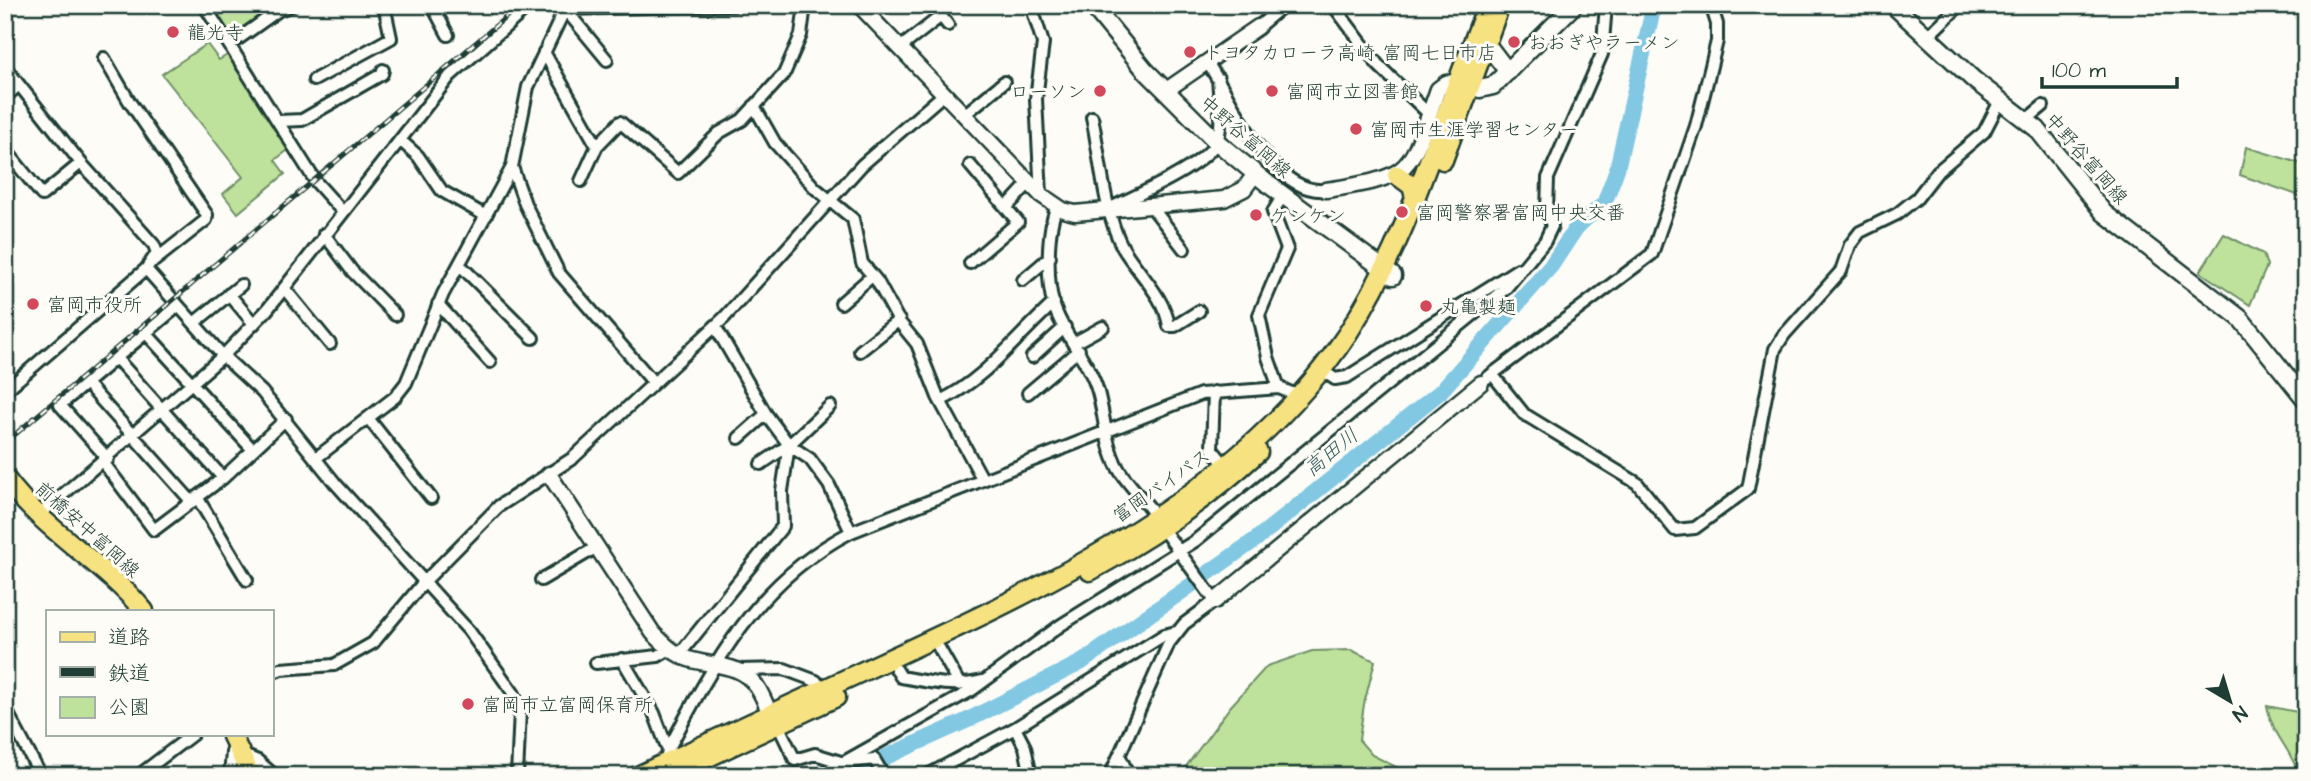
<svg xmlns="http://www.w3.org/2000/svg" width="2311" height="781" viewBox="0 0 2311 781" font-family="'Architects Daughter','Klee One',sans-serif">
	<style>
		.green { fill: #bee19b; stroke: #6e8f68; stroke-width: 2 }
		.lines { fill: none; stroke-linecap: round; stroke-linejoin: round }
		.river { stroke: #82c8e3; stroke-width: 16 }
		.minor-casing { stroke: #1f3d34; stroke-width: 16 }
		.tertiary-casing { stroke: #1f3d34; stroke-width: 19 }
		.secondary-casing { stroke: #1f3d34; stroke-width: 21 }
		.primary-casing { stroke: #1f3d34; stroke-width: 23 }
		.trunk-casing { stroke: #1f3d34; stroke-width: 23 }
		.minor { stroke: #fdfcf7; stroke-width: 10 }
		.tertiary { stroke: #fdfcf7; stroke-width: 14 }
		.secondary { stroke: #fdfcf7; stroke-width: 16 }
		.primary { stroke: #f7e281; stroke-width: 18 }
		.trunk { stroke: #f7e281; stroke-width: 18 }
		.rail-casing { stroke: #1f3d34; stroke-width: 5 }
		.rail { stroke: #fdfcf7; stroke-width: 2.5; stroke-dasharray: 8; stroke-linecap: butt }
		.poi-dot { fill: #d1495b; stroke: #fdfcf7; stroke-width: 2.5 }
		.labels { text-anchor: middle; stroke-width: 6; stroke-linejoin: round; paint-order: stroke }
		.poi-label { font-size: 19px; fill: #1f3d34; stroke: #fdfcf7; text-anchor: start }
		.street-label { font-size: 19px; fill: #1f3d34; stroke: #fdfcf7 }
		.water-label { font-size: 21px; font-style: italic; fill: #386060; stroke: #fdfcf7 }
	</style>
	<rect width="100%" height="100%" fill="#fdfcf7"/>
	<filter id="ink" filterUnits="userSpaceOnUse"><feTurbulence type="fractalNoise" baseFrequency=".0143" numOctaves="2"/><feDisplacementMap in="SourceGraphic" scale="14" xChannelSelector="R" yChannelSelector="G"/><feConvolveMatrix kernelMatrix="1 2 1 2 8 2 1 2 1" color-interpolation-filters="sRGB"/></filter>
	<g filter="url(#ink)">
		<!-- green -->
		<path class="green" d="M210 5H269L273 10 232 38Z
			M207 44 219 60 232 52 292 147 275 160 285 174 238 213 223 194 243 177 162 74Z
			M2246 147 2306 165V198L2240 175Z
			M2224 234 2263 254 2267 266 2250 305 2200 272Z
			M1351 650 1375 661 1364 704 1359 740 1372 755 1410 774 1449 776H1179L1230 707 1267 666 1312 651Z
			M2267 706 2297 712 2306 718V776H2299C2292 749 2272 736 2267 706Z"/>
		<g class="lines">
			<!-- river -->
			<path class="river" d="M857 776 886 757 968 720 1082 662 1255 540 1440 392 1551 266 1578 225 1604 204 1617 169 1654 5"/>
			<defs>
				<path id="minor" d="M204 5 316 182 342 211
					M432 5 448 35
					M500 5 565 9 734 5
					M1031 5 1043 43 1036 99 1041 195
					M1333 5 1378 65 1429 114
					M869 14 883 5
					M1258 27 1284 5
					M1928 36 1960 5
					M231 44 279 10 292 5
					M900 48 941 16 948 25
					M544 52 597 146
					M104 58 129 101 207 215 206 220 154 261
					M1207 62C1234 102 1271 195 1326 190
					M5 67 81 163 154 245 157 253 146 269 5 391
					M314 80 391 38 384 5
					M5 97 19 85
					M754 106 775 143 815 188 853 219 862 263 877 281 900 323 917 344 938 397 983 480
					M964 115 1004 82
					M1092 117C1100 155 1104 214 1123 248 1137 272 1165 297 1169 326H1175L1199 311
					M2026 120 2043 106
					M279 121 302 120 382 74 383 70
					M400 140 418 156 442 191 486 216
					M5 149 42 195 81 163
					M512 167 525 204 559 273 654 383
					M581 181 597 146 620 122 678 173 719 133 742 120 784 74 801 35 805 5
					M1057 206C1047 230 1046 281 1054 306 1064 337 1089 360 1098 392 1105 417 1105 445 1118 468 1131 490 1152 505 1162 528L1215 601 1184 624 1169 643 1110 776
					M1151 206 1184 249
					M1006 208 1029 183
					M1111 208C1136 195 1211 164 1218 138 1223 121 1219 96 1218 78
					M324 234 352 271 395 315
					M970 263 1018 222 970 165
					M460 265 533 338
					M146 269 223 356 262 392 335 483 469 631 514 694 520 710 517 776
					M1023 280 1050 257
					M284 288 330 344
					M229 294 254 324
					M841 303 872 276
					M438 304 490 362
					M194 323 241 285
					M715 326 766 414 789 445 810 459 829 485 851 532
					M146 333 253 450
					M1074 343 1103 327
					M860 351 899 320
					M1032 357 1065 327
					M116 358 223 478
					M1492 374 1524 414 1637 483 1675 530 1695 528 1748 489 1775 349 1784 335 1841 271 1850 245 1860 232 1897 214 1917 198 1938 171 1984 132 2000 101
					M1329 375 1335 379 1347 377 1518 269
					M1487 378 1652 254 1696 126 1711 66 1717 41V24L1711 5
					M86 383 192 502
					M1279 388 1268 357 1259 315 1287 249 1273 212 1283 195
					M1214 392 1212 449 1225 465
					M1028 393 1079 350
					M940 401C985 380 1018 335 1054 303
					M368 418 431 498
					M739 438 766 414
					M316 458 395 397 406 383 443 294 512 167 528 87 565 9 607 60
					M108 459 60 405 178 306
					M103 462 154 530 223 478 286 419
					M761 464 789 445
					M197 497 247 580
					M37 517 223 356 267 310 450 76 528 7
					M541 580 597 547
					M939 648 960 685
					M679 655 783 526 782 491 789 445 830 406
					M622 659 654 713 668 750
					M596 663 658 656 670 649
					M896 669 901 677C928 682 956 688 982 681
					M738 670 784 669 816 681 822 690
					M271 673 281 669 334 665 373 643 424 582 499 506 573 458 724 318 862 165 944 94
					M5 708 41 776
					M775 726 781 731 795 760 815 754 844 763 874 759 884 776
					M1015 728 1025 747 1031 776
					M241 754 258 761 275 776
					M1120 757 1129 776
					M666 762 668 750C715 661 758 580 851 532L1201 394 1279 388 1299 396
					M138 776 193 734
					M230 776 232 752 238 748
					M819 776 972 690 1061 625 1195 541 1506 288 1545 241 1552 226 1547 211 1548 178 1602 54 1606 5
					M926 776 1015 728 1164 635 1176 632"/>
				<path id="tertiary" d="M859 5 1041 195 1063 210 1075 213 1224 199 1244 189 1255 174
					M1165 91 1258 27
					M1326 190C1417 176 1408 173 1438 89L1446 83 1457 82
					M549 474 653 633C663 643 671 651 683 657 709 668 739 660 757 687 764 697 768 710 773 722
					M1215 601 1481 383"/>
				<path id="secondary" d="M1092 5 1145 70 1217 142 1268 184 1393 276
					M1893 5 1974 80 2037 129 2104 213 2240 318 2306 400
					M1486 43 1508 72
					M1460 83 1480 89 1493 86 1574 5"/>
				<path id="primary" d="M5 478C44 531 102 561 144 611
					M231 734 251 776"/>
				<path id="trunk" d="M1443 160 1500 5
					M1397 175 1412 186 1416 201
					M1090 571C1151 538 1207 499 1258 452
					M638 776C720 737 803 699 885 661 1054 583 1242 494 1348 333 1399 253 1425 172 1457 84 1466 58 1478 32 1487 5
					M668 776 836 697"/>
			</defs>
			<!-- minor casing -->
			<use href="#minor" class="minor-casing"/>
			<!-- tertiary casing -->
			<use href="#tertiary" class="tertiary-casing"/>
			<!-- secondary casing -->
			<use href="#secondary" class="secondary-casing"/>
			<!-- primary casing -->
			<use href="#primary" class="primary-casing"/>
			<!-- trunk casing -->
			<use href="#trunk" class="trunk-casing"/>
			<!-- minor -->
			<use href="#minor" class="minor"/>
			<!-- tertiary -->
			<use href="#tertiary" class="tertiary"/>
			<!-- secondary -->
			<use href="#secondary" class="secondary"/>
			<!-- primary -->
			<use href="#primary" class="primary"/>
			<!-- trunk -->
			<use href="#trunk" class="trunk"/>
			<defs>
				<path id="rail" d="M5 443 520 5"/>
			</defs>
			<!-- rail casing -->
			<use href="#rail" class="rail-casing"/>
			<!-- rail -->
			<use href="#rail" class="rail"/>
		</g>
	</g>
	<!-- markers -->
	<g class="poi-dot">
		<circle cx="173" cy="32" r="7"/>
		<circle cx="1514" cy="42" r="7"/>
		<circle cx="1190" cy="52" r="7"/>
		<circle cx="1100" cy="91" r="7"/>
		<circle cx="1272" cy="91" r="7"/>
		<circle cx="1356" cy="129" r="7"/>
		<circle cx="1402" cy="212" r="7"/>
		<circle cx="1256" cy="215" r="7"/>
		<circle cx="33" cy="304" r="7"/>
		<circle cx="1426" cy="306" r="7"/>
		<circle cx="468" cy="704" r="7"/>
	</g>
	<g class="labels">
		<!-- poi labels -->
		<g class="poi-label">
			<text x="187" y="39">龍光寺</text>
			<text x="1528" y="49">おおぎやラーメン</text>
			<text x="1204" y="59">トヨタカローラ高崎 富岡七日市店</text>
			<text x="1086" y="98" text-anchor="end">ローソン</text>
			<text x="1286" y="98">富岡市立図書館</text>
			<text x="1370" y="136">富岡市生涯学習センター</text>
			<text x="1416" y="219">富岡警察署富岡中央交番</text>
			<text x="1270" y="222">ケンケン</text>
			<text x="47" y="311">富岡市役所</text>
			<text x="1440" y="313">丸亀製麺</text>
			<text x="482" y="711">富岡市立富岡保育所</text>
		</g>
		<!-- street labels -->
		<g class="street-label">
			<text transform="translate(1246 136) rotate(41)" y="7">中野谷富岡線</text>
			<text transform="translate(2087 158) rotate(49)" y="7">中野谷富岡線</text>
			<text transform="translate(1161 485) rotate(-35)" y="7">富岡バイパス</text>
			<text transform="translate(88 529) rotate(42)" y="7">前橋安中富岡線</text>
		</g>
		<!-- water labels -->
		<g class="water-label">
			<text transform="translate(1331 452) rotate(-39)" y="7">高田川</text>
		</g>
	</g>
	<!-- margin -->
	<rect width="2311" height="781" fill="none" stroke="#fdfcf7" stroke-width="28"/>
	<rect x="14" y="14" width="2283" height="753" fill="none" stroke="#1f3d34" stroke-width="2.5" filter="url(#ink)"/>
	<!-- legend -->
	<rect x="46" y="610" width="228" height="126" fill="#fdfcf7" stroke="#a4b0a9" stroke-width="2"/>
	<rect x="60" y="632" width="35" height="10" fill="#f7e281" stroke="#a4b0a9" stroke-width="2"/>
	<text x="108" y="644" font-size="21" fill="#1f3d34">道路</text>
	<rect x="60" y="667" width="35" height="10" fill="#1f3d34" stroke="#a4b0a9" stroke-width="2"/>
	<text x="108" y="680" font-size="21" fill="#1f3d34">鉄道</text>
	<rect x="60" y="697" width="35" height="21" fill="#bee19b" stroke="#a4b0a9" stroke-width="2"/>
	<text x="108" y="714" font-size="21" fill="#1f3d34">公園</text>
	<!-- north arrow -->
	<g transform="translate(2230 701) rotate(142)" stroke="#fdfcf7" stroke-width="5" paint-order="stroke">
	<path d="M0-5L12 26L0 18L-12 26Z" fill="#1f3d34"/>
	<text y="-10" font-size="19" font-weight="bold" text-anchor="middle" fill="#1f3d34">N</text>
	</g>
	<!-- scale -->
	<path d="M2042 77v10h135v-10" fill="none" stroke="#1f3d34" stroke-width="3.5"/>
	<text x="2052" y="77" font-size="21" fill="#1f3d34" stroke="#fdfcf7" stroke-width="5" paint-order="stroke">100 m</text>
</svg>
